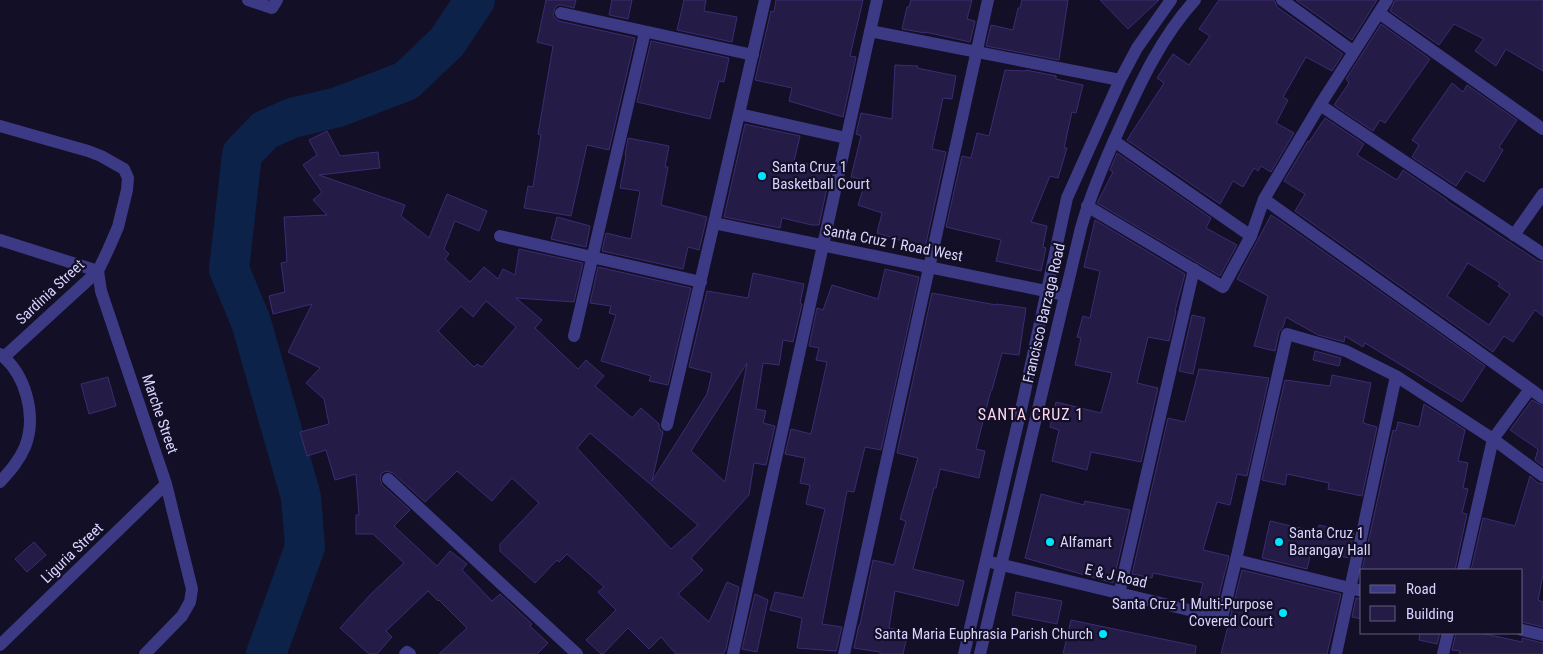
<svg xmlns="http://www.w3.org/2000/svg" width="1543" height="654" viewBox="0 0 1543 654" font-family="'Roboto Condensed',sans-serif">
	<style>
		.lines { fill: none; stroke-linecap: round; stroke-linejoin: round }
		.river { stroke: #0c2248; stroke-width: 40 }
		.building { fill: #241b47; stroke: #3b2d73; fill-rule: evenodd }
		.pedestrian { stroke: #3d3a85; stroke-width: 12 }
		.minor { stroke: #3d3a85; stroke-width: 12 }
		.tertiary { stroke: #3d3a85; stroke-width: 12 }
		.poi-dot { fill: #00e5ff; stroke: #130f26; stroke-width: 2 }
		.labels { text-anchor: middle; stroke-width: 4.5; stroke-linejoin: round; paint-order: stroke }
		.poi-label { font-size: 15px; fill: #d9d4ff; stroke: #130f26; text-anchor: start }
		.street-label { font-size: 15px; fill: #d9d4ff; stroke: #130f26 }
		.neighbourhood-label { font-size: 16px; letter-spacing: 1px; fill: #ffd6f0; stroke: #130f26 }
	</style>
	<rect width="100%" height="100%" fill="#130f26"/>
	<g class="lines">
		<!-- river -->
		<path class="river" d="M266 654 305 547 301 497 251 322 229 269 242 154 265 130 292 118 338 107 406 81 447 42 475 0"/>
	</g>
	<!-- building -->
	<path class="building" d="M546 0H576L574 8 562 5H558L555 8 553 16 559 21 635 38 609 150 587 145 571 216 524 208 528 186 533 187 541 135 538 134 553 46 537 42Z
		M612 0H632L628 19 609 15Z
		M684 0H706L704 11 737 17 732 42 677 30Z
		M776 0H863L850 56 856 57 843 117 789 101 792 88 755 80 771 11 774 12Z
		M911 0H972L967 19 975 21 970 42 925 32V33L902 29 907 7H909Z
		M1022 0H1068L1059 60 986 46 991 25 1013 30 1018 8H1020Z
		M1100 0H1159L1128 29Z
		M1219 0H1274L1277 7 1343 54 1332 71 1306 57 1283 97 1288 100 1276 123 1294 133 1271 172 1261 166 1258 171 1254 168 1243 187 1233 181 1220 204 1127 140 1164 83 1157 78 1173 54 1189 65 1210 36 1199 29Z
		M1296 0H1377L1352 40Z
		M1395 0H1543V71L1506 49 1496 66 1475 51 1484 39 1454 24 1439 45 1390 11Z
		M1381 24 1430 59 1385 123 1380 120 1373 131 1334 105 1349 83 1346 79Z
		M651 41 729 58 724 82 719 81 710 119 637 102Z
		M895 65 918 66 917 68 956 76 952 99 943 98 932 149 946 152 925 248 877 233 882 213 858 205 866 180 851 177 861 136 856 134 861 113 892 119Z
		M1005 70 1026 71V70L1056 76V79L1083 85 1076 113 1072 112 1064 148H1067L1058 178 1050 176 1031 222 1047 226 1043 247 1046 248 1041 271 996 261 1001 240 946 227 962 156 971 158 977 133 989 136Z
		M1452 83 1463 92 1467 85 1517 120 1499 147 1503 150 1484 182 1466 171 1456 186 1412 157 1419 145 1412 140Z
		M1325 118 1364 144 1357 155 1397 180 1403 170 1447 200V201L1538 261 1543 262V316L1535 310 1513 342 1504 336 1493 352 1295 211 1305 194 1284 181 1308 141 1309 142ZM1468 263 1500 283 1498 286 1510 294 1489 325 1447 296Z
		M745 124 800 136 794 161 831 169 819 225H812L782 218 780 228 724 217Z
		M327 131 340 156 378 152 380 168 319 175 405 205 401 216 429 238 447 194 487 211 479 231 455 221 444 249 449 254 445 259 470 282 484 267 498 279 503 269 515 275 519 249 583 263 574 302 516 298 542 320 535 328 578 369 586 360 604 376 595 386 632 418 641 408 659 424V428L663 432 652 481 707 394 712 373 689 367 707 291 748 298 753 273 804 284 800 303 802 304 793 342 783 340 779 365 763 363 756 409 766 411 763 423 775 426 766 465 754 463 749 495 691 558 703 570 678 594 709 622 727 582 739 587 726 649 723 654H676L661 637 649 649 628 628 603 654H601L586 640 616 610 598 592 604 587 567 554 559 562 557 560 535 583 500 551V544L539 503 512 478 492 501 457 471 425 502 393 473 386 471 382 473 380 478 382 485 410 510 394 526 437 566 450 551 467 564 462 570 492 601 500 594 532 624 530 626 548 643 537 654H439L467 628 439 600 438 601 428 591 386 631 392 637 377 654H369L340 628 370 595 404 563 373 534H356V515H359L356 474 335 480 326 450 307 456 300 432 329 424 324 399 306 383 320 368 288 352 312 304 273 314 269 296 285 292 281 263 287 262 284 217 327 215 313 200 322 192 303 165 317 155 309 140ZM486 301 516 327 482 367 477 364 474 367 438 331 461 306 473 317ZM747 363 725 482 691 451ZM590 433 650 484 698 525 671 549 577 448Z
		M628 138 669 146 665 167H668L661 205 707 217 699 250 688 247 683 269 602 251 606 233 631 239 640 191 620 188 626 155H625Z
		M1117 153 1211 218 1206 228 1237 245 1220 276 1097 203 1113 172 1110 170Z
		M1271 215 1282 222 1485 366 1462 402 1365 343 1363 347 1345 336 1344 342 1318 335 1286 317 1283 327 1279 332 1275 351 1254 346 1268 296 1237 279Z
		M557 217 590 226 586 247 551 239Z
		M1095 220 1185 274 1175 311H1176L1169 341 1148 337 1137 383 1158 388 1141 462 1091 452 1087 470 1052 461 1059 430 1050 427 1056 402 1101 413 1112 373 1075 365 1081 338 1077 337 1083 316 1090 318 1100 271 1084 267Z
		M598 267 691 288 668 385 649 381 651 376 601 361 616 315 609 313 611 306 590 303Z
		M885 269 919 277 881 450 865 447 854 492 847 491 822 624 842 627 836 651 797 648 802 618 770 610 775 592 803 598 825 509 806 504 810 485 800 483 805 458 785 454 791 429 811 434 827 362 816 360 819 348 809 346 817 308 823 310 832 285 878 299Z
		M932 293 996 305V304L1026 308 1019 355 1002 353 992 390H991L976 449 985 451 979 478 940 469 936 488H934L913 569 964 581 958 606 895 591 889 628 908 632 903 654H880V652L854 648 859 625H860L873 560 894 565 906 521 900 519 918 458 897 453Z
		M1192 315 1205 318 1193 374 1179 371Z
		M1315 351 1341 358 1339 366 1313 360Z
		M1199 369 1269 378 1247 476 1237 474 1230 505 1217 502 1203 550 1229 556 1217 603 1199 599 1203 583 1153 573 1152 578 1132 574 1168 418 1185 422Z
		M1332 375 1371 383 1363 423 1377 427 1362 496 1328 489 1329 483 1287 474 1285 485 1262 480 1285 380 1330 386Z
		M108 377 116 406 89 414 81 384Z
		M1532 400 1543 406V466L1535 460 1538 449 1510 430Z
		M1424 404 1465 430 1458 461 1468 463 1463 488 1468 489 1462 513 1467 514 1455 570H1362L1393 430 1396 431 1398 422 1419 427Z
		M1530 476 1538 483 1543 484V575L1538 600 1543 602V627L1522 622V570H1471L1483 518 1515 526Z
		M1041 494 1084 505 1085 501 1130 510 1113 583 1025 558Z
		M1270 521 1317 532 1319 525 1354 533 1348 558 1312 549 1307 569 1262 558Z
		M34 542 46 555 27 572 15 559Z
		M1242 570 1341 594 1327 654H1221Z
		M1016 592 1062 601 1057 624 1012 615Z
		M755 594 768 600 757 652 742 649Z
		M1356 598 1362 599V619L1352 617Z
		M1071 620 1196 646 1195 654H1063Z
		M1420 633H1440L1437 644 1419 640Z
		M1456 633H1481L1522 642V638L1543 643V654H1459L1460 651 1452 650Z"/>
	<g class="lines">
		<!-- pedestrian -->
		<path class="pedestrian" d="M1282 0 1354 52
			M561 13 753 55
			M1379 13 1543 129
			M1320 105 1543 254
			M1114 141 1251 236
			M1264 199 1543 398
			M1087 206 1223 287 1251 236 1264 199 1320 105 1387 0
			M500 236 701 282
			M574 336 645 32
			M667 425 714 223
			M1236 560 1287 334 1346 351 1396 376 1493 439 1543 476
			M1463 570 1493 439 1530 389
			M1119 594 1194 269
			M405 654 407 652 410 654
			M844 654 988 0
			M1336 654 1396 376
			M1443 654 1448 633"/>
		<!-- minor -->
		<path class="minor" d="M248 0 272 8 277 0
			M765 0 714 223 1065 295
			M870 31 1120 80
			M739 114 846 138
			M0 126 88 151 101 156 124 169 128 178 127 190 118 227 108 250 98 271 4 357
			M1514 235 1543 194
			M0 240 98 271
			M98 271 101 291 166 484 192 589 190 602 182 616 145 654
			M0 354C26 374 37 416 25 447 19 461 10 471 0 482
			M388 479 577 654
			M986 561 1222 618 1236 560 1362 591
			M1522 630 1543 635
			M0 645 166 484
			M733 654 877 0"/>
		<!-- tertiary -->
		<path class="tertiary" d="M964 654 1023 401 1067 198 1120 80 1137 48 1171 0
			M980 654 1081 228C1091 192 1106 158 1121 125 1141 81 1162 36 1195 0"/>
	</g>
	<!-- markers -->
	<g class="poi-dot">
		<circle cx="762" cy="176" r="5"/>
		<circle cx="1050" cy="542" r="5"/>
		<circle cx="1279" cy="542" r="5"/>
		<circle cx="1283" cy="613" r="5"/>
		<circle cx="1103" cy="634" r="5"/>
	</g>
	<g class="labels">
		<!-- poi labels -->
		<g class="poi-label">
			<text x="772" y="172">Santa Cruz 1<tspan x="772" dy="17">Basketball Court</tspan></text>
			<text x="1289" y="538">Santa Cruz 1<tspan x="1289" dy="17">Barangay Hall</tspan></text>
			<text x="1060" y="547">Alfamart</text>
			<text x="1273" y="609" text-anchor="end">Santa Cruz 1 Multi-Purpose<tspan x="1273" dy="17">Covered Court</tspan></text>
			<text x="1093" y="639" text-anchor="end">Santa Maria Euphrasia Parish Church</text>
		</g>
		<!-- street labels -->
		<g class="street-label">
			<text transform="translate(893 243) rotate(11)" y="5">Santa Cruz 1 Road West</text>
			<text transform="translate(50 292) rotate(-43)" y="5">Sardinia Street</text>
			<text transform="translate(1044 313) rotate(-77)" y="5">Francisco Barzaga Road</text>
			<text transform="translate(160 414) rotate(71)" y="5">Marche Street</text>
			<text transform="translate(72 553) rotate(-44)" y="5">Liguria Street</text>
			<text transform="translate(1116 576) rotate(13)" y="5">E &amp; J Road</text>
		</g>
		<!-- neighbourhood labels -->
		<g class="neighbourhood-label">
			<text x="1031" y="420">SANTA CRUZ 1</text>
		</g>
	</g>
	<!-- legend -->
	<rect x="1360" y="569" width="162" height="65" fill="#130f26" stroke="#625e7d"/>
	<rect x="1370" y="585" width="25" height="8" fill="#3d3a85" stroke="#625e7d"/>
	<text x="1406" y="594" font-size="15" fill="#d9d4ff">Road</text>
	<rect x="1370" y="606" width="25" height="15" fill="#241b47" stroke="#625e7d"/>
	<text x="1406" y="619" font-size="15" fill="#d9d4ff">Building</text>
</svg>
